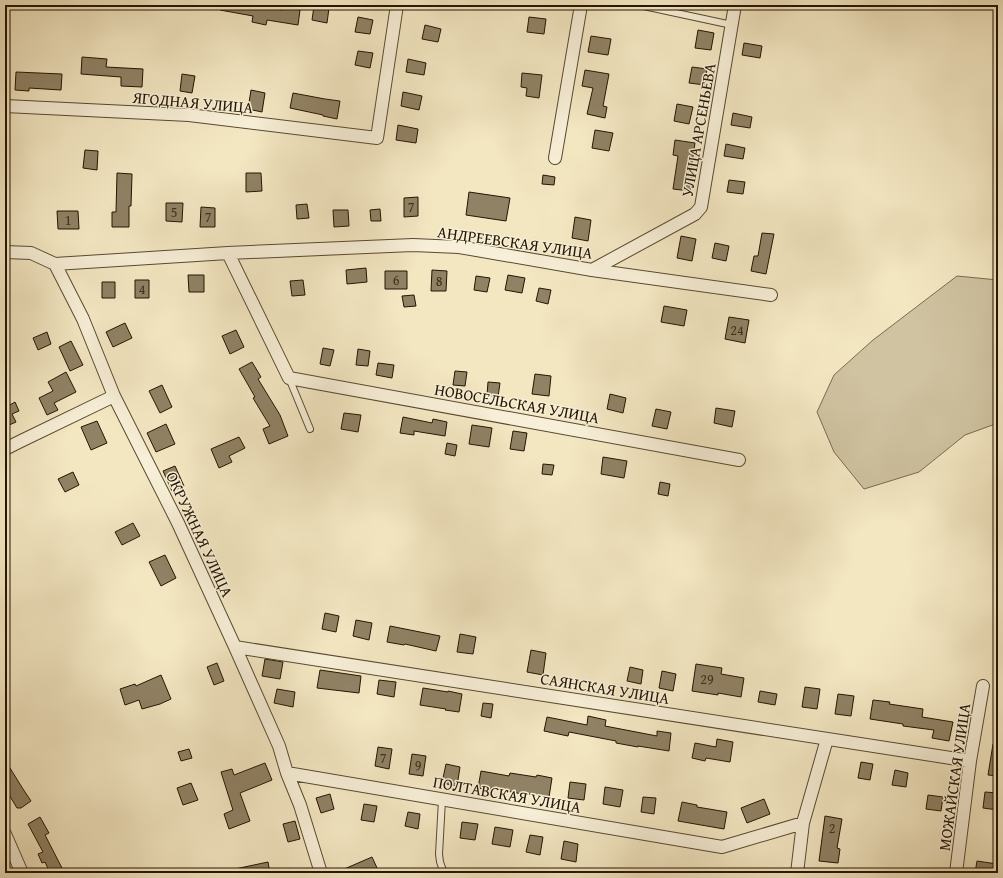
<svg xmlns="http://www.w3.org/2000/svg" width="1003" height="878" viewBox="0 0 1003 878" font-family="'Gentium Book Plus',serif">
	<style>
		.green { fill: #d0c3a1; stroke: #7a6c51 }
		.building { fill: #908265; stroke: #251501 }
		.lines { fill: none; stroke-linecap: round; stroke-linejoin: round }
		.service-casing { stroke: #584a31; stroke-width: 8 }
		.minor-casing { stroke: #584a31; stroke-width: 14 }
		.service { stroke: #f7efd7; stroke-width: 6 }
		.minor { stroke: #f7efd7; stroke-width: 12 }
		.labels { text-anchor: middle; stroke-width: 3; stroke-linejoin: round; paint-order: stroke }
		.number-label { font-size: 14px; fill: #40301a }
		.street-label { font-size: 16px; fill: #251501; stroke: #f7efd7 }
	</style>
	<rect width="100%" height="100%" fill="#f3e7c2"/>
	<filter id="stains"><feTurbulence type="fractalNoise" baseFrequency=".005" numOctaves="4"/><feColorMatrix values="0 0 0 0 .2 0 0 0 0 .09 0 0 0 0 .02 0 0 0 .5 -.17"/></filter>
	<radialGradient id="worn" r=".72"><stop offset=".6" stop-color="#630" stop-opacity="0"/><stop offset="1" stop-color="#630" stop-opacity=".3"/></radialGradient>
	<!-- green -->
	<path class="green" d="M957 276 998 280V423L965 435 919 472 864 489 834 452 817 412 834 375 873 340Z"/>
	<!-- building -->
	<path class="building" d="M221 5H256L282 10V7L300 10 298 25 267 20 266 25 252 22 253 16 220 10Z
		M314 6 329 8 327 23 312 20Z
		M358 17 373 20 370 34 355 32Z
		M529 17 546 19 544 34 527 32Z
		M425 25 441 29 438 42 422 39Z
		M698 30 714 33 711 50 695 48Z
		M591 36 611 39 608 55 588 52Z
		M744 43 762 46 760 58 742 55Z
		M358 51 373 53 370 68 355 65Z
		M82 57 107 59 106 67 143 69 142 87 121 86V77L81 74Z
		M408 59 426 63 424 75 406 72Z
		M692 67 707 69 705 85 689 83Z
		M585 70 609 74 603 106 607 107 605 118 587 114 593 88 582 86Z
		M16 72 62 74 61 90 29 88V91L15 90Z
		M522 73 542 75 539 98 526 96 527 88 521 87Z
		M182 74 195 76 192 93 180 91Z
		M251 90 265 93 262 112 248 109Z
		M403 92 422 96 419 110 401 106Z
		M293 93 325 99 340 101 337 119 323 116V115L290 108Z
		M677 104 693 107 689 124 674 121Z
		M733 113 752 117 750 128 731 125Z
		M398 125 418 129 416 143 396 140Z
		M595 130 613 133 609 151 592 148Z
		M675 140 695 143 691 170 693 171 690 191 673 189 678 156 673 155Z
		M726 144 745 148 743 159 724 156Z
		M85 150 98 151 97 170 83 168Z
		M117 173 132 174 131 206H129V227H112V212H116Z
		M246 173H261L262 191 246 192Z
		M543 175 555 177 554 185 542 184Z
		M729 180 745 182 743 194 727 192Z
		M469 192 510 198 506 221 466 215Z
		M418 197V216L404 217V198Z
		M166 203H183L182 222 166 221Z
		M307 204 309 218 297 219 296 205Z
		M201 207 215 208V227H200Z
		M380 209 381 221H371L370 210Z
		M333 210H348L349 226 334 227Z
		M57 211H78L79 229H58Z
		M575 217 591 220 588 241 572 238Z
		M762 233 774 234 766 274 751 271 754 256H758Z
		M681 236 696 239 692 261 677 258Z
		M715 243 729 246 726 261 712 258Z
		M366 268 367 282 347 284 346 270Z
		M432 270 447 271 446 291H431Z
		M385 271H407V289H385Z
		M188 275H204V292H189Z
		M508 275 525 278 522 293 505 290Z
		M476 276 490 278 487 292 474 290Z
		M135 280H149V298H135Z
		M303 280 305 295 292 296 290 281Z
		M102 282H115V298H102Z
		M539 288 551 290 548 304 536 301Z
		M414 295 416 306 404 307 402 296Z
		M664 306 687 310 684 326 661 322Z
		M729 317 749 320 745 343 725 339Z
		M125 323 132 338 113 347 106 332Z
		M236 330 244 347 230 354 222 336Z
		M47 332 51 344 38 350 33 338Z
		M71 341 83 365 70 371 59 347Z
		M323 348 334 350 330 366 320 364Z
		M358 349 370 351 368 366 356 365Z
		M252 362 261 377 258 379 280 415 288 436 269 444 263 429 270 426 253 398 255 397 239 369Z
		M378 363 394 365 392 378 376 375Z
		M455 371 467 372 465 386 453 385Z
		M66 372 76 392 54 403 58 410 47 415 39 398 53 391 48 382Z
		M535 374 551 376 549 396 532 394Z
		M488 382 500 383 498 397 487 395Z
		M162 385 172 407 160 413 149 391Z
		M610 394 626 398 623 413 607 409Z
		M5 399 8 406 15 402 19 411 12 414 16 422 7 426 5 421Z
		M716 408 735 411 732 427 714 423Z
		M656 409 671 412 667 429 652 426Z
		M344 413 361 415 358 432 341 429Z
		M403 417 432 423 433 419 447 422 445 436 414 431V435L400 433Z
		M97 421 107 443 91 450 81 427Z
		M166 424 175 444 156 452 147 433Z
		M472 425 492 428 489 447 469 444Z
		M513 431 527 433 524 451 510 449Z
		M239 437 245 448 229 456 232 462 219 468 211 449Z
		M447 443 457 445 455 456 445 454Z
		M603 457 627 461 624 478 601 474Z
		M543 464 554 465 552 475 542 474Z
		M175 466 184 486 172 491 163 471Z
		M73 472 79 485 65 492 58 479Z
		M660 482 670 484 668 496 658 494Z
		M133 523 140 536 122 545 115 532Z
		M165 555 176 578 161 586 149 562Z
		M325 613 339 616 336 632 322 629Z
		M356 620 372 623 369 640 353 636Z
		M390 626 440 636 436 651 405 644 404 645 387 642Z
		M460 634 476 637 473 654 457 652Z
		M531 650 546 653 543 675 527 672Z
		M265 659 283 662 280 679 262 676Z
		M217 663 224 681 214 685 207 667Z
		M696 664 722 668 721 674 744 678 741 697 718 693V695L692 691Z
		M630 667 643 670 641 684 627 681Z
		M320 670 361 676 359 693 317 688Z
		M662 671 676 674 673 691 659 688Z
		M161 675 171 699 160 704 142 709 139 700 125 705 120 689 135 684 136 686Z
		M379 680 396 682 394 697 377 694Z
		M805 687 820 689 817 709 802 707Z
		M423 688 448 692V691L462 694 459 712 445 710 446 709 420 705Z
		M277 689 295 692 293 707 274 703Z
		M760 691 777 694 775 705 758 702Z
		M838 694 854 696 851 716 835 714Z
		M873 700 890 702 889 704 923 709 922 717 953 722 949 741 932 738 934 730 903 726V724L870 719Z
		M483 703 493 704 491 718 481 716Z
		M588 716 606 720 605 726 657 736V731L671 733 669 751 638 746V747L616 743V741L569 732 568 736 544 731 547 717 587 725Z
		M717 739 733 742 730 762 706 758 705 761 692 758 695 743 716 747Z
		M993 744H998V776L988 775Z
		M378 747 392 749 389 769 375 766Z
		M189 749 192 758 181 761 178 752Z
		M412 754 426 756 423 776 409 774Z
		M5 760 23 789 31 801 21 808H17L5 788Z
		M861 762 873 764 870 780 858 778Z
		M265 763 272 780 240 793 250 821 229 829 224 814 233 810 221 772 232 769 234 775Z
		M446 764 460 767 457 786 442 783Z
		M895 770 908 773 906 787 892 785Z
		M481 771 509 776 510 773 536 777 537 775 552 778 549 797 522 793V794L491 788V790L478 788Z
		M570 782 586 784 584 800 568 798Z
		M191 783 198 800 183 805 177 788Z
		M605 787 623 790 620 807 603 804Z
		M985 792 998 793V810L983 808Z
		M330 794 334 809 321 813 316 798Z
		M928 795 943 797 941 811 926 809Z
		M643 797 656 798 654 814 641 812Z
		M764 799 770 814 747 823 741 808Z
		M682 802 697 805V807L727 812 724 829 678 821Z
		M364 804 377 806 374 822 361 820Z
		M408 812 420 814 418 829 405 826Z
		M825 816 842 819 837 848 840 849 838 863 819 861Z
		M40 817 49 833 45 835 63 870 56 873H50L45 862 42 863 38 854 43 852 28 824Z
		M295 821 300 839 288 842 283 824Z
		M462 822 478 824 475 840 460 838Z
		M495 827 513 830 510 847 492 844Z
		M530 835 543 837 540 855 526 852Z
		M564 841 578 844 576 862 561 859Z
		M372 857 378 870 370 873H335Z
		M977 861 997 864 995 873H975Z
		M268 862 270 873H236L235 869Z"/>
	<g class="lines">
		<defs>
			<path id="service" d="M639 5 732 25
				M289 378 310 429
				M442 800 439 854 440 862 444 873"/>
			<path id="minor" d="M5 106 189 115 377 138 397 5
				M555 158 581 5
				M5 252 31 253 55 264 83 319 114 396 178 523 235 647 279 746 287 773 300 805 321 873
				M228 253 289 378 739 460
				M55 264 228 253 413 245 459 247 592 270 771 295
				M592 270 695 214 701 207 735 5
				M5 449 21 441 114 396
				M235 647 970 761
				M287 773 722 847 803 823
				M5 834 22 873
				M797 873 803 823 827 739
				M956 873 970 761 983 686"/>
		</defs>
		<!-- service casing -->
		<use href="#service" class="service-casing"/>
		<!-- minor casing -->
		<use href="#minor" class="minor-casing"/>
		<!-- service -->
		<use href="#service" class="service"/>
		<!-- minor -->
		<use href="#minor" class="minor"/>
	</g>
	<g class="labels">
		<!-- number labels -->
		<g class="number-label">
			<text x="411" y="212">7</text>
			<text x="174" y="217">5</text>
			<text x="208" y="222">7</text>
			<text x="68" y="225">1</text>
			<text x="396" y="285">6</text>
			<text x="439" y="286">8</text>
			<text x="142" y="294">4</text>
			<text x="737" y="335">24</text>
			<text x="707" y="684">29</text>
			<text x="383" y="763">7</text>
			<text x="418" y="770">9</text>
			<text x="832" y="833">2</text>
		</g>
		<!-- street labels -->
		<g class="street-label">
			<text transform="translate(193 102) rotate(5)" y="6">ЯГОДНАЯ УЛИЦА</text>
			<text transform="translate(698 130) rotate(-80)" y="6">УЛИЦА АРСЕНЬЕВА</text>
			<text transform="translate(515 242) rotate(8)" y="6">АНДРЕЕВСКАЯ УЛИЦА</text>
			<text transform="translate(517 403) rotate(10)" y="6">НОВОСЕЛЬСКАЯ УЛИЦА</text>
			<text transform="translate(200 534) rotate(65)" y="6">ОКРУЖНАЯ УЛИЦА</text>
			<text transform="translate(605 688) rotate(9)" y="6">САЯНСКАЯ УЛИЦА</text>
			<text transform="translate(954 777) rotate(-82)" y="6">МОЖАЙСКАЯ УЛИЦА</text>
			<text transform="translate(507 794) rotate(10)" y="6">ПОЛТАВСКАЯ УЛИЦА</text>
		</g>
	</g>
	<!-- margin -->
	<rect width="1003" height="878" fill="none" stroke="#f3e7c2" stroke-width="20"/>
	<rect x="6" y="6" width="991" height="866" fill="none" stroke="#251501" stroke-width="2"/>
	<rect x="10" y="10" width="983" height="858" fill="none" stroke="#251501"/>
	<rect width="100%" height="100%" filter="url(#stains)"/>
	<rect width="100%" height="100%" fill="url(#worn)"/>
</svg>
